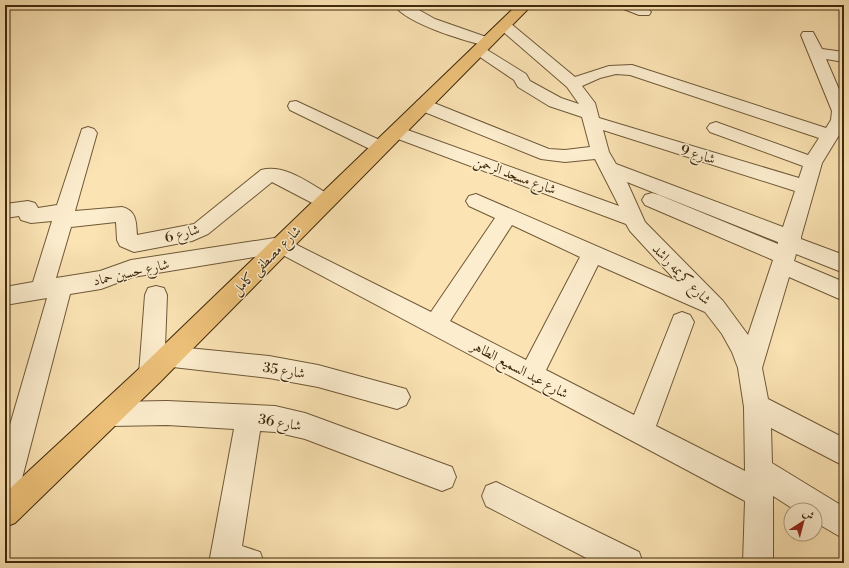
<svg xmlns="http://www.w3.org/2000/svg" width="849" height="568" viewBox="0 0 849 568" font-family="'Libre Bodoni',Amiri,serif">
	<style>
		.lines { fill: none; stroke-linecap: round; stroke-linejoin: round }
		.minor-casing { stroke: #6f5837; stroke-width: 2 }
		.primary-casing { stroke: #402a0e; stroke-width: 2 }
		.minor { fill: #fcedce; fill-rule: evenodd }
		.primary { fill: #eec27a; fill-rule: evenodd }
		.labels { text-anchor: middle; stroke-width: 3; stroke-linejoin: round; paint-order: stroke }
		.street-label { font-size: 14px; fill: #402a0e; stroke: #fcedce }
	</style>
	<rect width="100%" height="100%" fill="#fbe3b3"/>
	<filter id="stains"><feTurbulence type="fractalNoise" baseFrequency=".005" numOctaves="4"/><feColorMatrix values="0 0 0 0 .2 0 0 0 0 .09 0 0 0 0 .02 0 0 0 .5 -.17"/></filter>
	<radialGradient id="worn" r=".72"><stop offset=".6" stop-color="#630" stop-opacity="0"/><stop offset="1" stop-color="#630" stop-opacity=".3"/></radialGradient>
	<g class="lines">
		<defs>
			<path id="minor" d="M394 5H410L435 19 492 39 494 42 492 45 487 46C465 41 407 24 394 5Z
				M619 5C629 5 644 3 651 12L649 15H639L621 8Z
				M505 22 510 23 575 77 609 66 632 65 826 128 831 120 832 111 801 35 803 32H813L822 49 844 52V62L826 59 844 101V127L822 163 801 237V239L844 255V273L796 254 794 261 844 282V301L789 277 762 368 768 399 844 438V466L771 428 772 463 844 507V539L815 522V510H795L773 496V563H743L745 501 279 253 133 277 101 289 70 294 19 490 15 500 5 504V442L47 298 5 305V287L33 282 52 221 31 223 21 220 19 216 5 218V204L28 201 35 203 38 208 57 205 82 129 88 127 94 129 97 133 75 211 122 207C137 211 136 222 137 235L194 224 261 170C286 163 311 185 332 196L335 201 332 206 325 208 318 206 272 182 208 234 192 241 134 252 120 246 117 240 116 222 71 227 56 278 100 271 131 260 281 237 431 312 495 218 469 206 466 201 469 196 476 194 675 280 630 231 626 224 390 136 387 132 390 128 396 126 402 128 619 206 595 159 565 162 541 159 417 109 415 105 417 101 423 100 429 101 549 149 565 150 590 147 582 117 549 106 518 87 514 80 471 51 474 48H484L526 74 530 81 561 98 579 104 567 87 500 29 498 26 500 23ZM616 74 630 75 819 138 808 155 716 122 710 124 707 128 710 132 803 166 799 178 599 118 595 103 582 86 600 78ZM603 130 795 191 783 227 616 164 609 152ZM627 182 778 242V244L659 195 652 193 645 195 642 200 645 205 773 260 748 335 723 301 645 222ZM512 225 580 257 526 360 450 321ZM598 265 705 312 722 334 732 352 738 368 744 407 745 471 656 426 694 322 690 315 682 312 674 315 634 415 546 370Z
				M296 101 386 143 389 147 386 151 380 153 374 151 290 110 288 106 290 102Z
				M156 286 164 288 167 295 165 347 168 346 269 356 318 365 406 389 410 397 406 405 397 409 318 387 269 378 164 366 163 374 160 382 151 385 142 382 139 374 145 295 148 288Z
				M167 401 275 406 305 413 452 467 456 477 452 487 442 491 305 439 275 432 260 431 242 546 260 552 264 563H209L234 429 167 425 110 426 101 423 97 414 101 405 110 402Z
				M496 482 639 552 643 563H596L486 506 482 496 486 486Z"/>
			<path id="primary" d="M517 5H532L160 382 15 523 5 527V493L142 366Z"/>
		</defs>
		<!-- minor casing -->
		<use href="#minor" class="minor-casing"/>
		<!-- primary casing -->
		<use href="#primary" class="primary-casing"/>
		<!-- minor -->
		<use href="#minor" class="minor"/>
		<!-- primary -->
		<use href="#primary" class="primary"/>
	</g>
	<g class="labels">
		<!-- street labels -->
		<g class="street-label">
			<text transform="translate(698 154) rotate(17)" y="5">شارع 9</text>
			<text transform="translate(515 175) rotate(20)" y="5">شارع مسجد الرحمن</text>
			<text transform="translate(182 233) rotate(-15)" y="5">شارع 6</text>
			<text transform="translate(266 260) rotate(-45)" y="5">شارع مصطفى كامل</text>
			<text transform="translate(131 272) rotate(-13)" y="5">شارع حسين حماد</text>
			<text transform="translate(682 274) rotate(46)" y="5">شارع كريمه راشد</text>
			<text transform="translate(520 369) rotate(28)" y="5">شارع عبد السميع الطاهر</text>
			<text transform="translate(284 370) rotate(9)" y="5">شارع 35</text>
			<text transform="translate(280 422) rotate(10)" y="5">شارع 36</text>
		</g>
	</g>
	<!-- margin -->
	<rect width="849" height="568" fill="none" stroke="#fbe3b3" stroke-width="20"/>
	<rect x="6" y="6" width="837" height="556" fill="none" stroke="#402a0e" stroke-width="2"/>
	<rect x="10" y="10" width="829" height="548" fill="none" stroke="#402a0e"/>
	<!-- north arrow -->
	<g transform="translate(803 522) rotate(36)"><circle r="19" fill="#fcedce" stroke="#b19f81"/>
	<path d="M0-3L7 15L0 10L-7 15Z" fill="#8f2418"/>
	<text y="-6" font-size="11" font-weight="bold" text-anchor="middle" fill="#402a0e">ش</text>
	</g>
	<rect width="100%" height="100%" filter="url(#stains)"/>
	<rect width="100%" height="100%" fill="url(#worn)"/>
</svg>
